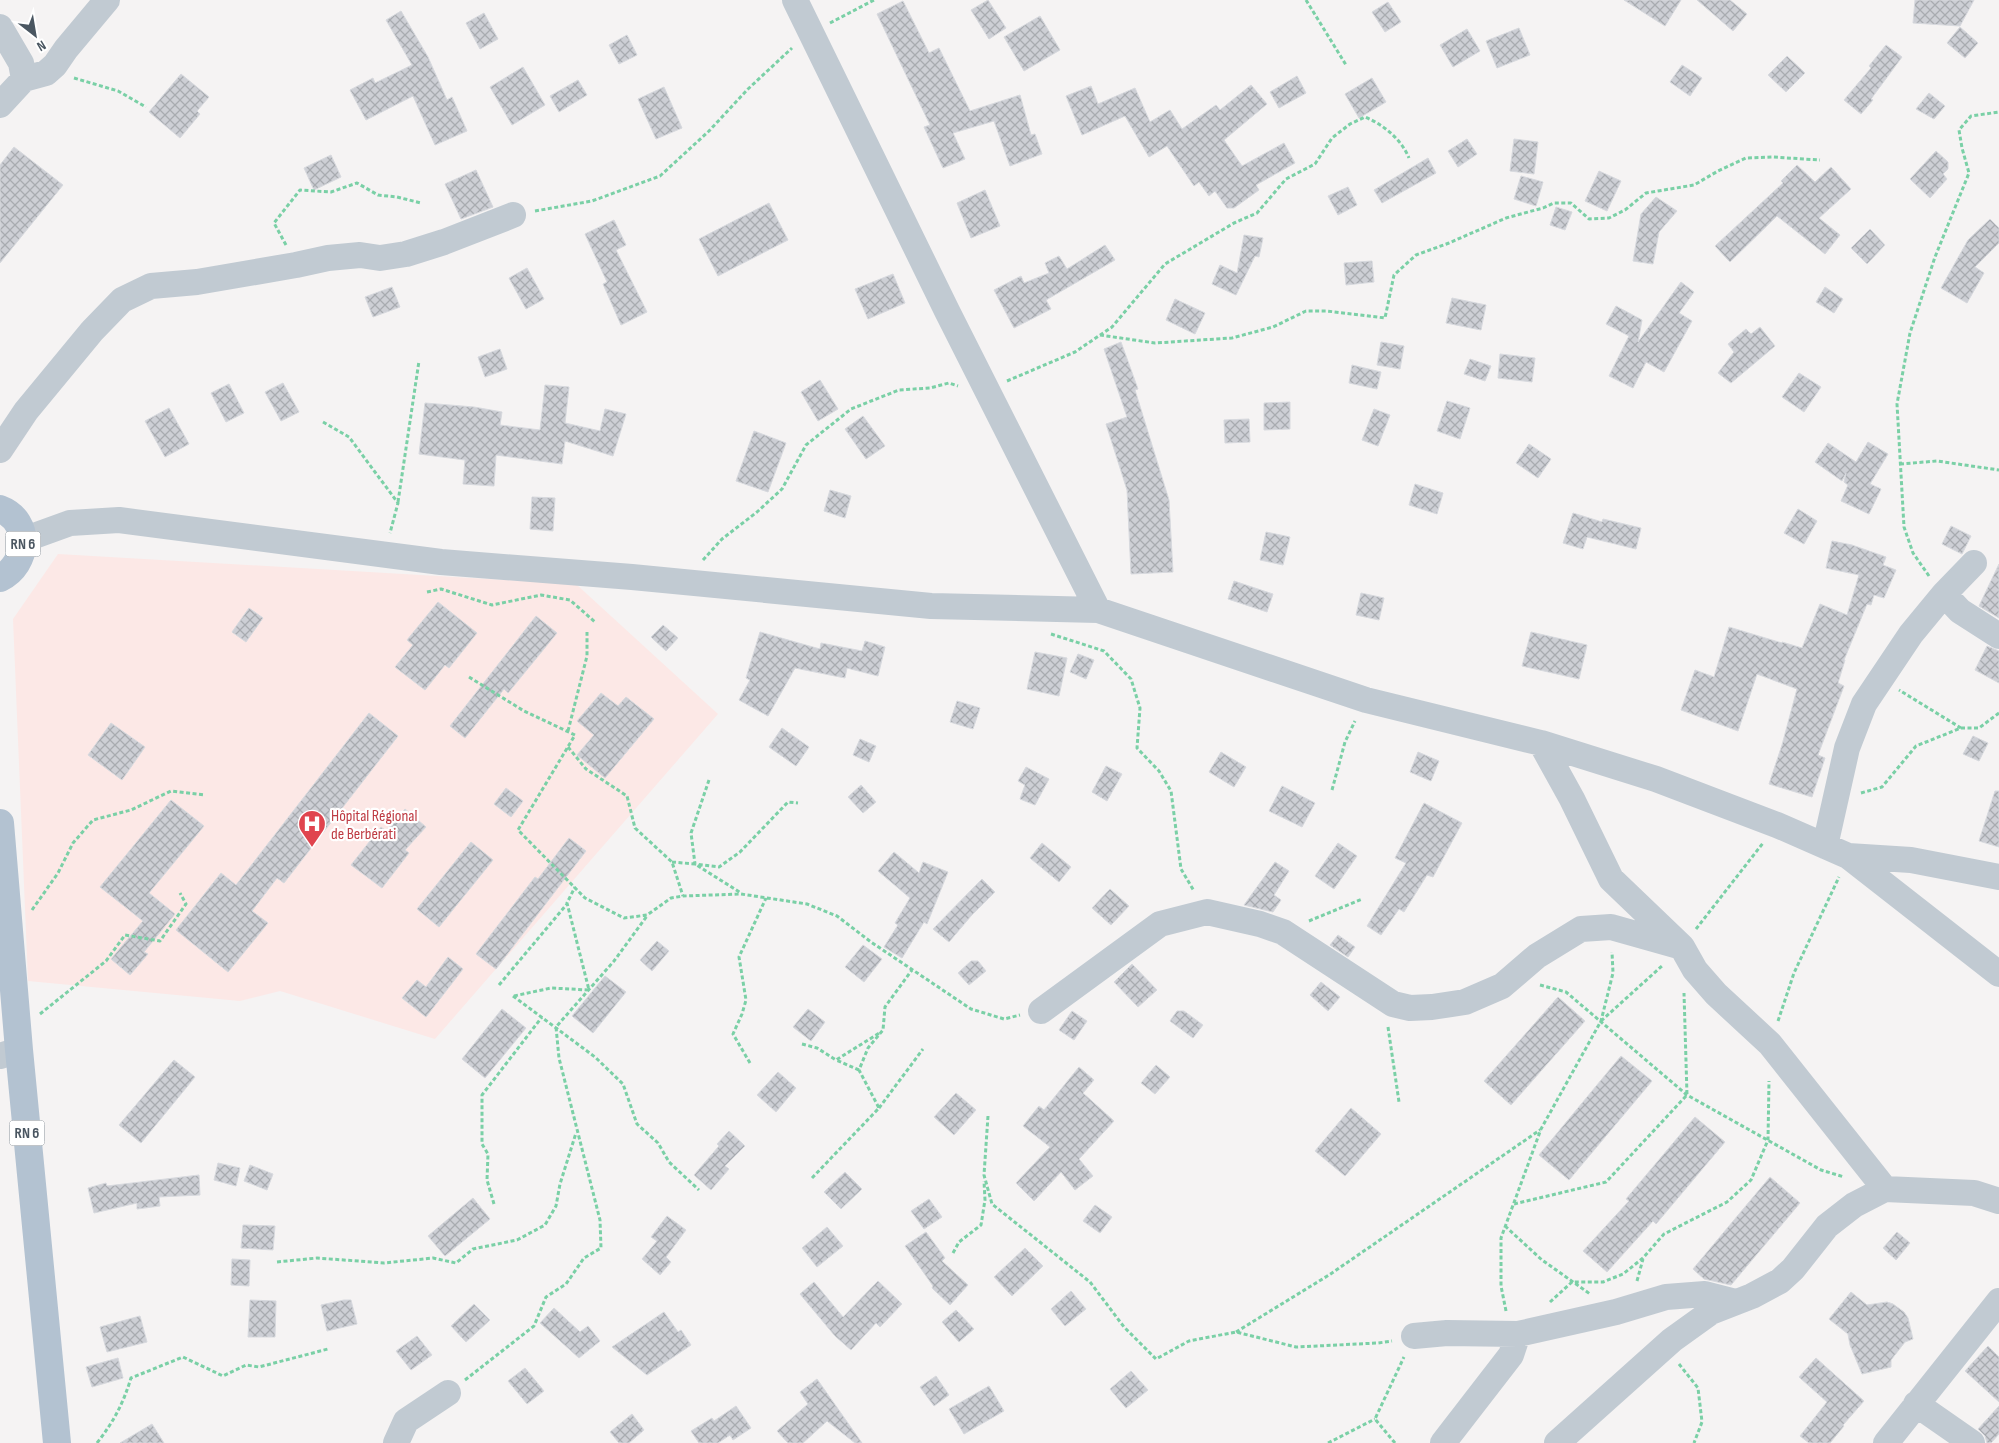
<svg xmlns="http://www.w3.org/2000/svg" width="1999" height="1443" viewBox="0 0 1999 1443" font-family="'Sofia Sans Condensed',sans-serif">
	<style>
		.medical { fill: #fce8e6 }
		.building { fill: url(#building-cross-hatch); stroke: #d7d9de }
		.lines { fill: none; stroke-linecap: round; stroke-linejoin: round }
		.path { stroke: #7ad0a6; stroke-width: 3; stroke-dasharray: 4 2.5; stroke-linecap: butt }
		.minor { stroke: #c1cad2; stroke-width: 26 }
		.major { stroke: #b3c2d1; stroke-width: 28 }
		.labels { text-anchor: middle; stroke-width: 4.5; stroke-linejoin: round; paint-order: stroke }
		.shield { fill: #fff; stroke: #808990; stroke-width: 1 }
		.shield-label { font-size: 15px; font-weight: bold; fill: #4a5661 }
		.health-label { font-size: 16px; fill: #be3a42; stroke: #fff; text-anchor: start }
	</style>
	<defs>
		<pattern id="building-cross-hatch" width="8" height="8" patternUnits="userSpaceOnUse" patternTransform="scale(1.25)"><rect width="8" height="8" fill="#cdcfd5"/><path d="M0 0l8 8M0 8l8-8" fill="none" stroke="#a8abb0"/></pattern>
	</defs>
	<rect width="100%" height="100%" fill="#f5f3f3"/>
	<!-- medical -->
	<path class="medical" d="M58 554 576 584 718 714 435 1039 280 991 240 1001 28 981 13 619Z"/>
	<!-- building -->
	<path class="building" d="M988 0 1006 28 989 39 971 10Z
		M1624 0H1681L1665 26Z
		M1697 0H1730L1747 14 1733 31Z
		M1915 0H1974L1960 26 1913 23Z
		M903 1 929 53 939 48 970 111 1020 95 1031 135 1035 134 1042 154 1010 166 994 121 953 133 965 159 943 168 924 127 930 125 877 14Z
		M1388 2 1401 22 1385 32 1372 12Z
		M401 11 428 57 447 100 452 97 467 131 435 145 413 96 366 120 350 90 373 78 375 83 412 65 386 20Z
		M484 13 498 39 480 49 466 23Z
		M1040 16 1060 50 1024 71 1004 37Z
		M1960 27 1978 43 1965 58 1947 43Z
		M1519 28 1530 55 1497 68 1486 41Z
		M1467 29 1480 51 1453 67 1440 45Z
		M627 35 637 55 619 64 609 45Z
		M1886 45 1902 57 1871 99 1873 100 1861 114 1844 100 1871 68 1869 66Z
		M1787 56 1805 73 1786 92 1768 75Z
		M1682 65 1702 78 1690 96 1670 82Z
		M523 67 545 105 512 125 490 87Z
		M181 74 209 97 197 111 200 114 180 138 149 112Z
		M1297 76 1306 93 1279 108 1270 92Z
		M1372 78 1386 102 1359 118 1345 94Z
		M578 80 587 95 559 112 550 96Z
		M1251 85 1267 104 1224 140 1242 166 1284 143 1295 163 1256 185 1259 190 1234 208H1227L1215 191 1209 196 1199 182 1194 186 1167 146 1149 157 1125 116 1082 135 1066 96 1091 86 1098 104 1135 88 1150 122 1170 110 1182 129 1216 105 1220 110Z
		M664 87 682 128 656 139 638 99Z
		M1929 93 1945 106 1934 119 1916 109Z
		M1467 139 1477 154 1458 167 1448 151Z
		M1514 139 1538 142 1534 174 1510 171Z
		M14 147 63 185 0 263V165Z
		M1936 151 1948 162V169L1943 174 1947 179 1930 198 1910 179Z
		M331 155 341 177 314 190 304 168Z
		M1428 158 1436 173 1382 203 1374 190Z
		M1797 165 1815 182 1831 167 1851 189 1819 218 1840 235 1825 254 1777 216 1730 262 1715 246 1783 183 1781 181Z
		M476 170 493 207 461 219 445 184Z
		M1599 171 1621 181 1607 211 1585 201Z
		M1521 176 1543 182 1536 206 1514 199Z
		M1348 187 1357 205 1338 215 1328 196Z
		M985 190 1000 226 971 238 957 203Z
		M1656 197 1677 211 1659 232 1653 264 1633 261 1641 214Z
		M769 203 788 240 718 276 699 239Z
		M1556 207 1572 212 1565 230 1550 225Z
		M1990 219 1999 228V243L1975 267 1984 273 1967 303 1941 288 1968 240Z
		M614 220 626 245 616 250 647 312 621 325 603 284 607 282 585 234Z
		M1870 229 1885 245 1867 264 1851 248Z
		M1244 235 1263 238 1259 257 1255 256 1236 295 1212 284 1220 265 1237 273Z
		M1105 245 1115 260 1046 300 1051 309 1014 328 994 290 1021 276 1024 283 1049 273 1045 263 1059 256 1067 269Z
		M1372 261 1374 282 1346 285 1344 263Z
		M527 268 544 299 526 309 509 278Z
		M893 274 905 303 868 319 855 289Z
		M1681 282 1694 292 1679 313 1692 321 1664 372 1646 362 1633 388 1609 376 1629 336 1606 324 1616 306 1642 320 1638 342Z
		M392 287 400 307 373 317 365 297Z
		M1825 287 1843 299 1834 313 1816 302Z
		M1452 298 1486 305 1481 330 1446 323Z
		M1175 299 1205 313 1195 334 1166 320Z
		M1760 327 1775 346 1731 383 1718 373 1734 352 1728 344 1746 329 1751 334Z
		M1121 342 1138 389 1135 390 1169 500 1173 572 1131 574 1127 490 1106 424 1127 417 1104 349Z
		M1381 342 1404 346 1400 369 1377 365Z
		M500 349 507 369 485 377 478 357Z
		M1500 354 1535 358 1532 382 1498 378Z
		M1470 359 1491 366 1485 381 1464 374Z
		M1352 365 1381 372 1377 389 1349 383Z
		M1799 373 1821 387 1804 412 1782 397Z
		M820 380 838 409 818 421 801 392Z
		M283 383 299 412 281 421 265 392Z
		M229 384 244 413 226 422 211 393Z
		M545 385 569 387 565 423 600 431 605 409 626 414 613 456 565 441 562 464 496 455 494 486 463 484 465 460 419 454 425 403 474 407 502 412 500 425 540 430Z
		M1447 401 1470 408 1460 439 1437 431Z
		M1290 402V429L1264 430V403Z
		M169 408 189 444 165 457 145 421Z
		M1374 409 1390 415 1378 446 1362 440Z
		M863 416 885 446 866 459 845 429Z
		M1249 419 1250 442 1225 443 1224 420Z
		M754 431 786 443 768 492 736 481Z
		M1868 442 1888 454 1870 484 1881 489 1869 514 1841 501 1848 485 1844 482 1846 473 1842 481 1815 462 1828 443 1856 462Z
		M1529 444 1551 459 1538 478 1516 463Z
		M1415 484 1443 493 1437 514 1409 505Z
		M830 490 851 496 845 518 824 511Z
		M532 497 555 498 553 531 530 529Z
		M1798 509 1817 521 1804 544 1784 533Z
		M1573 513 1602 522 1603 519 1641 528 1636 549 1587 537 1583 549 1563 543Z
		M1951 526 1971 536 1962 554 1942 544Z
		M1266 532 1290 537 1283 565 1260 560Z
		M1832 541 1852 545 1886 557 1883 565 1896 570 1884 598 1874 595 1871 605 1867 604 1844 660H1845L1838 683 1844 686 1818 755 1825 758 1812 797 1769 784 1782 745 1797 689 1757 674 1738 731 1681 710 1695 670 1714 677 1729 627 1782 643V642L1802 648 1820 604 1847 615 1859 575 1826 568Z
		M1999 564V618L1979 606Z
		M1234 581 1273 594 1267 612 1228 599Z
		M1361 593 1384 598 1379 620 1356 615Z
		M438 602 477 633 449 668 445 665 425 690 395 667 413 645 407 640Z
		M249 608 263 618 246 642 232 632Z
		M536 616 557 633 508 693 504 689 465 738 450 726Z
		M663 625 678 638 666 651 651 637Z
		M760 632 820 649 821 643 862 651 865 641 885 647 878 676 847 668 845 678 795 668 768 716 739 700 750 680 746 678Z
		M1531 632 1587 645 1579 679 1522 666Z
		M1987 646 1999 651V683L1975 670Z
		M1035 652 1067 658 1059 696 1027 689Z
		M1078 654 1094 660 1086 679 1070 672Z
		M601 693 618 706 626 697 654 719 605 778 577 755 594 735 577 721Z
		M957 701 980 708 973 729 950 722Z
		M369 713 398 736 284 883 277 878 252 911 268 923 228 972 176 930 221 873 236 885Z
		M111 723 145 747 122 780 88 755Z
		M782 728 809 747 796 766 769 747Z
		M1973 736 1988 743 1979 761 1963 754Z
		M860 739 876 746 869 762 853 755Z
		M1221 752 1246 767 1234 787 1209 772Z
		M1418 752 1439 761 1431 781 1410 772Z
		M1106 766 1122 774 1107 801 1092 792Z
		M1026 767 1049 779 1035 805 1020 799 1025 785 1018 781Z
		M861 785 876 802 863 813 848 797Z
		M1282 786 1315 803 1302 827 1269 811Z
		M506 788 523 801 511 817 494 804Z
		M1995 791H1999V847L1979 841Z
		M171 800 204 826 149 893 175 914 144 952 148 954 130 975 111 959 143 921 100 887Z
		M1424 803 1462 823 1433 877 1427 875 1404 912 1399 909 1381 935 1367 926 1406 863 1395 858Z
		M405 809 426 827 405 850 409 853 382 888 351 865 381 827 386 831Z
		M569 838 586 851 496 969 476 954 535 877 538 879Z
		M471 842 493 860 439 927 417 909Z
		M1042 843 1071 867 1059 882 1030 858Z
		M1338 843 1357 856 1334 889 1315 876Z
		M894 852 919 873 923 862 948 872 927 924 924 922 902 958 884 947 898 925 895 923 910 898 878 871Z
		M1275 862 1289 871 1274 895 1281 900 1273 912 1244 905Z
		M982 879 995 892 971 916 949 942 933 929Z
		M1110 889 1129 906 1111 925 1092 908Z
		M1338 935 1355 947 1348 957 1330 945Z
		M657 941 669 951 652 971 640 960Z
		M863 945 882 959 864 982 845 967Z
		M448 957 463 969 426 1017 402 998 417 980 426 987Z
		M971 961H978L986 971 969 985 958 973Z
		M1132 964 1157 990 1138 1007 1114 982Z
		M605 976 626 992 593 1033 572 1016Z
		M1321 982 1340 997 1328 1011 1310 995Z
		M1558 997 1585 1021 1511 1105 1484 1081Z
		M502 1009 526 1028 485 1078 462 1059Z
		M808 1009 825 1022 811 1041 793 1027Z
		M1072 1011 1087 1021 1074 1040 1059 1030Z
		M1177 1011H1184L1203 1025 1193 1038 1170 1021Z
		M1621 1056 1652 1081 1569 1180 1539 1155Z
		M174 1060 195 1077 141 1143 119 1125Z
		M1156 1065 1170 1077 1155 1094 1141 1083Z
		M1079 1067 1094 1080 1083 1093 1114 1121 1079 1159 1093 1176 1075 1190 1061 1172 1034 1201 1016 1183 1050 1147 1023 1126 1039 1106 1044 1110Z
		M778 1072 796 1088 776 1112 757 1095Z
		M956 1093 976 1110 954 1135 934 1117Z
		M1351 1108 1381 1134 1345 1176 1315 1151Z
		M1695 1117 1725 1142 1656 1224 1653 1221 1607 1272 1583 1251 1629 1201 1626 1199Z
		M729 1131 745 1146 725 1166 729 1169 711 1190 694 1175 719 1146 717 1144Z
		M218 1163 240 1168 236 1186 214 1180Z
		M250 1165 273 1174 267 1190 244 1181Z
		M845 1172 862 1189 841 1209 824 1192Z
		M199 1175 200 1195 159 1197 160 1206 137 1209V1203L94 1213 88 1188 106 1183 107 1186Z
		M1770 1177 1800 1203 1731 1285 1704 1279 1693 1269Z
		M473 1198 490 1219 445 1256 428 1236Z
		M929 1199 942 1217 924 1229 911 1211Z
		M1095 1205 1112 1217 1100 1233 1083 1221Z
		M667 1216 686 1230 666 1257 671 1262 660 1275 642 1259 657 1241 651 1237Z
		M243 1225 275 1226 273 1250 241 1248Z
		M827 1227 843 1246 817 1267 802 1248Z
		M926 1232 945 1258 942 1261 968 1285 950 1305 932 1288 933 1286 905 1246Z
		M1897 1232 1910 1243 1896 1260 1883 1248Z
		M1025 1248 1043 1266 1012 1296 994 1277Z
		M232 1259 250 1260 249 1286 231 1285Z
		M878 1281 902 1304 880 1327 876 1323 851 1350 835 1336 800 1294 814 1282 843 1317Z
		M1071 1291 1086 1309 1065 1326 1051 1309Z
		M1851 1292 1867 1305 1887 1302 1893 1304 1904 1312 1908 1318 1913 1339 1905 1342 1891 1360V1367L1862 1374 1850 1345 1848 1334 1829 1319Z
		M250 1300 276 1301 275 1337H248Z
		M344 1300H351L357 1324 327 1331 321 1305Z
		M474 1304 490 1320 466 1342 451 1326Z
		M554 1308 580 1332 588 1326 600 1341 579 1358 540 1323Z
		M956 1310 974 1329 959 1342 942 1322Z
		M664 1312 678 1332 681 1330 691 1345 647 1375 612 1347Z
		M140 1316 147 1342 107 1352 100 1327Z
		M417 1336 432 1355 411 1370 396 1351Z
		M1988 1346 1999 1357V1402L1965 1371Z
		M118 1358 123 1378 92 1387 86 1367Z
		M1816 1358 1864 1401 1843 1425 1844 1426 1830 1443H1809L1800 1436 1827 1402 1799 1377Z
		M525 1368 544 1391 527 1404 508 1381Z
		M1131 1371 1148 1390 1126 1408 1110 1389Z
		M936 1376 949 1395 934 1406 920 1387Z
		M817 1379 862 1443H855L827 1421 803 1443H788L777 1431 808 1404 800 1392Z
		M989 1386 1004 1411 964 1434 949 1409Z
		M736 1406 751 1428 733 1440 730 1435 718 1443H699L691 1431 712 1418 714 1421Z
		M1999 1406V1434L1991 1443H1987L1985 1436 1978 1429Z
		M632 1414 644 1430 629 1443H619L610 1432Z
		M152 1424 164 1443H120Z"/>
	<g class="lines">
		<!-- path -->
		<path class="path" d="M1306 0 1346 65
			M830 23 874 0
			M74 78 118 91 146 107
			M535 211 592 201 660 176 709 131 748 89 792 48
			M286 245 274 223 300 190 331 192 357 183 378 195 397 197 421 203
			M1100 335 1155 343 1232 338 1273 327 1306 311H1327L1385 318 1394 275 1416 255 1449 243 1506 218 1543 208 1554 203H1571L1589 219 1609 218 1625 210 1646 193 1694 185 1718 171 1746 158 1772 157 1820 160
			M1007 381 1075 352 1112 327 1165 264 1234 223 1257 213 1286 179 1315 164 1332 138 1350 124 1365 117C1384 125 1401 139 1409 158
			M323 422 349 437 398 503 390 533
			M1900 464 1937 461 1999 470
			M398 502 419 361
			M703 560 722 539 757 512 782 489 806 445 851 409 899 390 930 388 949 383 958 386
			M1929 576 1913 553 1904 527 1897 404 1910 333 1935 257 1969 173 1962 148 1959 130 1971 116 1999 112
			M427 592 441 589 492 605 541 595 570 600 595 622
			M1051 634 1104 651 1131 679 1140 708 1137 748 1159 771 1171 791 1181 869 1194 891
			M469 677 524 711 575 735 518 830 585 898 624 918 647 915 671 898 683 896 741 894 807 904 837 916 871 942 971 1009 1004 1019 1020 1015
			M1961 728H1979L1999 713
			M568 731 587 656V632
			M568 747 586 769 627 796 635 828 672 862 683 896
			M709 780 691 833 695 864 719 867 740 852 788 802 798 803
			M1332 790 1345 742 1355 721
			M1861 793 1882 787 1916 746 1961 728 1899 690
			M672 862 695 864 741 893
			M32 910 58 873 73 843 93 820 131 810 171 791 205 795
			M1309 921 1362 899
			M1696 929 1763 843
			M499 985 567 904
			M1540 985 1566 992 1687 1095 1821 1170 1844 1177
			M513 996 595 1057 623 1084 637 1124 658 1143 669 1162 699 1190
			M514 996 551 988 589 990 567 903 575 887
			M40 1014 106 961 125 935 160 941 186 904 180 893
			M1601 1021 1663 965
			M1778 1021 1794 973 1839 877
			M1388 1027 1399 1102
			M802 1044 817 1048 836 1060
			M750 1063 733 1034 742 1014 746 1000 739 957 766 898
			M859 1070 836 1060 881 1032
			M879 1108 923 1049
			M988 1116 984 1175 992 1204 1090 1282 1124 1327 1156 1359 1189 1341 1236 1332 1296 1347 1378 1343 1392 1341
			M812 1178 879 1108 859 1070 868 1048 883 1030 885 1007 912 970
			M494 1204 487 1180 488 1154 482 1144V1095L542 1017
			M1514 1204 1606 1182 1687 1095 1684 993
			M1505 1226 1542 1260 1590 1294
			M953 1253 959 1242 981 1225 985 1200 984 1181
			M277 1262 317 1258 384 1263 433 1258 456 1263 473 1249 517 1240 545 1225 556 1206 560 1184 576 1133
			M1637 1281 1643 1259
			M1550 1302 1572 1282H1603L1623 1274 1643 1258 1664 1234 1727 1202 1751 1180 1768 1140 1769 1081
			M1506 1311 1501 1286V1238L1541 1129 1601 1021 1613 973 1612 952
			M1236 1332 1329 1275 1540 1130
			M1679 1364 1698 1388 1702 1422 1694 1443
			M465 1380 534 1326 546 1297 566 1284 584 1258 601 1248 600 1220 559 1058 556 1027 614 961 647 916
			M97 1443C114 1421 123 1404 131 1378L183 1357 223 1376 246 1365 259 1367 328 1349
			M1328 1443 1375 1419
			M1395 1443 1375 1419 1404 1357"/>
		<!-- minor -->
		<path class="minor" d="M795 0 947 311 1098 610
			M0 27 21 63 24 79
			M0 105 24 79 46 73 55 65 66 49 107 0
			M0 450 26 411 92 331 122 300 151 286 197 282 296 265 328 258 360 255 380 258 406 254 444 242 513 215
			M23 540 70 523 119 520 441 562 632 577 931 606 1098 610 1366 700 1541 743 1656 779 1777 825 1848 856 1999 974
			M1944 594 1960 611 1999 636
			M1541 743 1572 799 1611 879 1682 947 1695 970 1716 994 1770 1044 1885 1189
			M1825 846 1847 748 1864 704 1911 634 1944 594 1974 563
			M1848 856 1911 860 1999 877
			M1041 1011 1160 924 1207 912 1260 924 1283 932 1393 1004 1410 1008 1432 1007 1465 1002 1502 986 1537 956 1581 929 1611 927 1682 947
			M0 1056 19 1050
			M1414 1336 1447 1333 1518 1334 1616 1312 1666 1297 1705 1294 1736 1302
			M1916 1404 1972 1443
			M396 1443 406 1421 448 1393
			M1443 1443 1511 1355 1518 1334
			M1557 1443 1672 1340 1711 1312 1752 1296 1780 1281 1793 1269 1827 1226 1854 1205 1885 1189 1974 1193 1999 1201
			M1886 1443 1999 1301"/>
		<!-- major -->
		<path class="major" d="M0 509C32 521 28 565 0 578
			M0 823 19 1050 57 1443"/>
	</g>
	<!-- icons -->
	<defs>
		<symbol id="hospital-pin" viewBox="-11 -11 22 30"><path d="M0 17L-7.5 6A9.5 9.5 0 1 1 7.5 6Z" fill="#e0444e" stroke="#fff"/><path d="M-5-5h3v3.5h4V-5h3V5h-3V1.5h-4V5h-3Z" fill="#fff"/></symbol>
	</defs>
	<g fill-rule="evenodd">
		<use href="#hospital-pin" x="296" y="808" width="32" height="43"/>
	</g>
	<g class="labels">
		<!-- shield labels -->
		<g class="shield">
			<rect x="5.5" y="531.5" width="35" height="25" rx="4"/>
			<rect x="9.5" y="1120.5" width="35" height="25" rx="4"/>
		</g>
		<g class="shield-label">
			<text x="23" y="549">RN 6</text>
			<text x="27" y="1138">RN 6</text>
		</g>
		<!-- health labels -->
		<g class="health-label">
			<text x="331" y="821">Hôpital Régional<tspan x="331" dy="18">de Berbérati</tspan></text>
		</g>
	</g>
	<!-- north arrow -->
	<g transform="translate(35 35) rotate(149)" stroke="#ffffff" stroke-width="4" paint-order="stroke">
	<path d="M0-4L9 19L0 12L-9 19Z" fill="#4a5661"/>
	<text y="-8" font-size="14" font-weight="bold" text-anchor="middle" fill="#4a5661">N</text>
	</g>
</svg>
